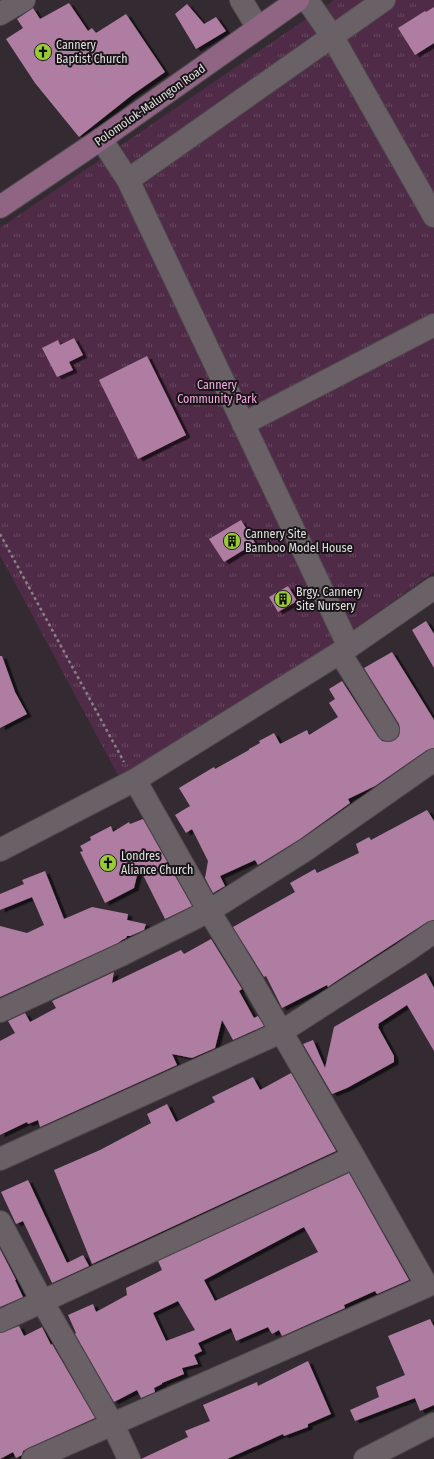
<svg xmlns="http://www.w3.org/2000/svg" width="434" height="1459" viewBox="0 0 434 1459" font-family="'Fira Sans Condensed',sans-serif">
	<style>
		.park { fill: url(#park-tufts) }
		.building { fill: #af7da1; fill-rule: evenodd; filter: url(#shadow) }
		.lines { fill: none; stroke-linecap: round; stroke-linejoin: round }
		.minor-casing { stroke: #4f494d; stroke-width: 24 }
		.major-casing { stroke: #4f494d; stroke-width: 24 }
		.path { stroke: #878085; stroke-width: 2.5; stroke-dasharray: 3 3; stroke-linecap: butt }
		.minor { stroke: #6a6167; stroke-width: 22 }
		.major { stroke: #906584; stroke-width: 22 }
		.labels { text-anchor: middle; stroke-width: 4; stroke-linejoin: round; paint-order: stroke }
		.poi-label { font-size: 12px; fill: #e3dee1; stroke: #181517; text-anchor: start }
		.street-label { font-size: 12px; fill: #e3dee1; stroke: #181517 }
		.park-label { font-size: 12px; fill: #f4abe0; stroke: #181517 }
	</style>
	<defs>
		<pattern id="park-tufts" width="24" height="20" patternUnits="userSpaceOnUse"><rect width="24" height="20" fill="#502b47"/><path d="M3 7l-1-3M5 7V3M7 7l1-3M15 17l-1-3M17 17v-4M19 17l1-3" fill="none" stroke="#694961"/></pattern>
		<filter id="shadow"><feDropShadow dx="4.5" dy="2.5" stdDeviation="0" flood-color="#0009"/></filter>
	</defs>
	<rect width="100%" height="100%" fill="#332b31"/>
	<!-- park -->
	<path class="park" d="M334 0H434V572L334 643 119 777 0 555V228Z"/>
	<!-- building -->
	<path class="building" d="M69 3 88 31 92 28 96 33 126 14 165 72 132 95 79 137 35 83 6 39 23 28 17 19 33 8 40 19Z
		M187 4 204 24 216 17 226 31 196 49 175 14Z
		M434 7V43L415 55 398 28 425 11 426 12Z
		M74 338 83 355 69 362 73 370 57 377 42 348 58 340 60 345Z
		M147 356 186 435 138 459 99 380Z
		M241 520 255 543 224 562 209 539Z
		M288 586 297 601 278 612 269 597Z
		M426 621 434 634V668L412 630Z
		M392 652 434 720V748L427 750 375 786 348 799 350 803 300 839 258 865 255 860 220 876 225 886 213 893 205 878 208 861 192 829 186 833 175 815 190 806 179 788 214 767 215 769 249 750V749L260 743 259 741 274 733 280 744 307 730 309 735 338 717 329 703 335 699 329 689 342 681 378 737 382 741 388 742 395 740 399 736 400 729 399 724 364 668Z
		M0 656H2L15 692 27 714 0 728Z
		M427 810 434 821V920L427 922 332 984 328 987 327 985 282 1008 266 976 264 977 233 927 295 892 290 883 315 869 317 873 359 853 356 844 369 837 371 840Z
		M143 819 192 906 165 919 139 867 134 888 105 903 80 852 83 851 80 846 91 840 90 837 111 826 113 832 129 822 130 824Z
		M45 871 64 919 92 907 128 914 127 920 146 924 144 930 130 936H127L126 938 122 940 118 943 0 997V926L27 933 44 925 32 897 0 910V894L24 884 22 880Z
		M211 939 242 989 239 991 254 1018 258 1016 264 1026 233 1040 222 1020 215 1048 192 1058 172 1054 177 1065 40 1127 38 1120 28 1124 27 1122 0 1135V1041L15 1033 8 1021 25 1013 30 1022 56 1008 52 1001 114 972 112 983 181 950 184 954Z
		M426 973 434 988V1051L407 1005 378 1024 379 1026 378 1027 394 1056V1062L347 1088 332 1094 303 1044 313 1040 325 1068 334 1027Z
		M291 1073 336 1151 92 1264 54 1170 100 1150 151 1123 147 1114 167 1104 176 1122 215 1102 212 1097 253 1077 260 1090Z
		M349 1173 409 1280 377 1294 375 1291 344 1305 345 1308 282 1336 279 1330 272 1334 268 1327 236 1341 231 1328 198 1343 202 1351 194 1355 198 1364 182 1368 184 1374 162 1383V1384L154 1388 155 1392 141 1398 137 1390 114 1402 75 1334 76 1333 68 1315 93 1304 96 1312 127 1295 126 1288 162 1270 158 1261ZM304 1227 318 1252 215 1301 204 1280ZM178 1301 195 1330 166 1341 153 1313Z
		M28 1180 67 1263 83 1255 89 1266 52 1283 23 1221 16 1224 1 1192Z
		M0 1249 16 1280H15L23 1297 0 1307Z
		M430 1319 434 1327V1405L420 1411 415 1398 355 1421 350 1410 379 1397 376 1387 405 1375 388 1336Z
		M19 1326 24 1336 42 1327 51 1345 52 1344 95 1418 28 1448 23 1451 22 1455 16 1458 13 1452 0 1459V1333Z
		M308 1361 331 1414 308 1424V1427L284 1436 283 1434 227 1459H141L188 1437 185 1431 210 1421 203 1405 257 1382 258 1386Z"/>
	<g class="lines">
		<defs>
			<path id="minor" d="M241 0 258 28
				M307 0 332 36 434 216
				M0 14 24 0
				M101 139 128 180 349 647
				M128 180 384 0
				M243 424 434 325
				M340 653 388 730
				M0 850 135 780 349 647 434 588
				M0 1011 123 954 209 911 307 849 434 760
				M0 1159 281 1032 402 954 434 932
				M0 1222 42 1301 113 1425 129 1459
				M0 1321 354 1157
				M33 1459 427 1286 354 1157 253 983 209 911 135 780
				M365 1459 434 1424"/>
			<path id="major" d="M0 207 101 139 298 0"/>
		</defs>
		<!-- minor casing -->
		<use href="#minor" class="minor-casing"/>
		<!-- major casing -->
		<use href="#major" class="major-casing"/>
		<!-- path -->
		<path class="path" d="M0 534 124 762"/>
		<!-- minor -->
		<use href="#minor" class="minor"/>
		<!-- major -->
		<use href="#major" class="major"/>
	</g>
	<!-- icons -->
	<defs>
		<symbol id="church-disc" viewBox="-11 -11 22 22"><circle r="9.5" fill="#99cb36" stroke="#181517"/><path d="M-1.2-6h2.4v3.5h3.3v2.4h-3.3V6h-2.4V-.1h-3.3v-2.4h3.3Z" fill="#111"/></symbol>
		<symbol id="building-disc" viewBox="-11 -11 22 22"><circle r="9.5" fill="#99cb36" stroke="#181517"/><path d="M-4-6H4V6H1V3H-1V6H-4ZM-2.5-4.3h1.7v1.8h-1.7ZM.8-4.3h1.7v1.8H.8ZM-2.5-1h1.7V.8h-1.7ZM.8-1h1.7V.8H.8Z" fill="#111"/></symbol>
	</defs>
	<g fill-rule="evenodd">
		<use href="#church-disc" x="33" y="42" width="20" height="20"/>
		<use href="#building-disc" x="222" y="531" width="20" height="20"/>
		<use href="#building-disc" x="273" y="589" width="20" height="20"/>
		<use href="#church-disc" x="98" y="853" width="20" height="20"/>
	</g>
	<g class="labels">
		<!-- poi labels -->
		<g class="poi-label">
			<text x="56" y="49">Cannery<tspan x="56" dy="14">Baptist Church</tspan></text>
			<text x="245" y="538">Cannery Site<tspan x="245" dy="14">Bamboo Model House</tspan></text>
			<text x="296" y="596">Brgy. Cannery<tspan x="296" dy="14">Site Nursery</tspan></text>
			<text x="121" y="860">Londres<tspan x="121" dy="14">Aliance Church</tspan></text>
		</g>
		<!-- street labels -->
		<g class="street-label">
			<text transform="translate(150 105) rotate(-35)" y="4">Polomolok-Malungon Road</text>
		</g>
		<!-- park labels -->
		<g class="park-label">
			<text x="217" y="389">Cannery<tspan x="217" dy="14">Community Park</tspan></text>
		</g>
	</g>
</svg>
